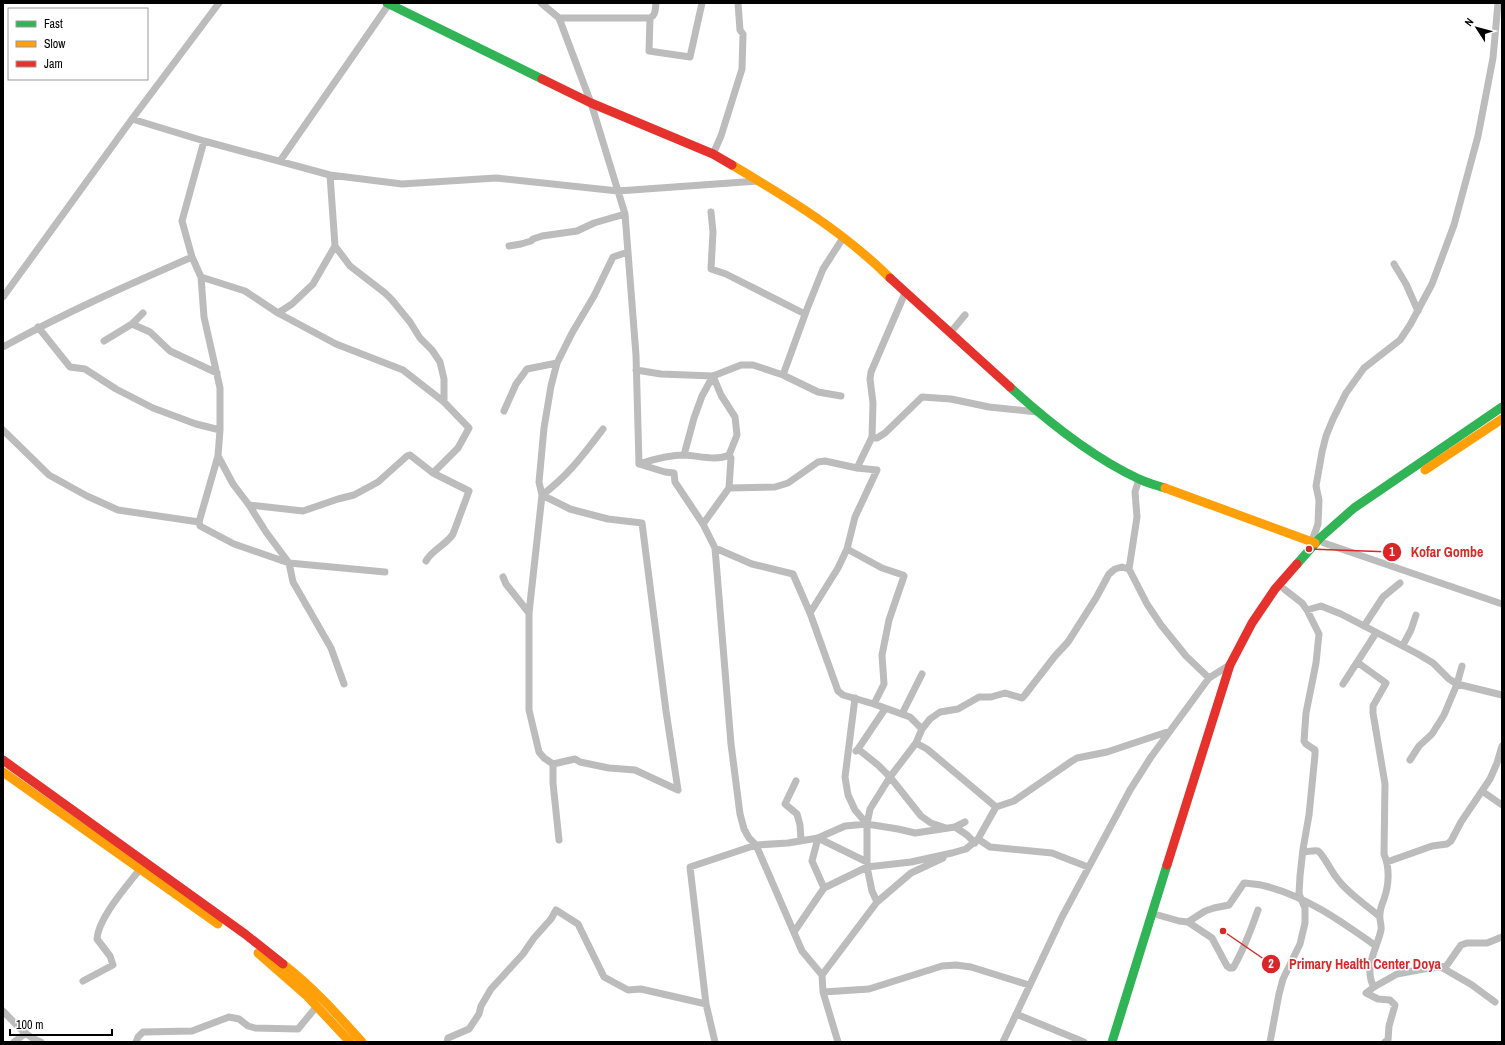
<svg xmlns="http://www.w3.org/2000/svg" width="1505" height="1045" viewBox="0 0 1505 1045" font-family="'Archivo Narrow',sans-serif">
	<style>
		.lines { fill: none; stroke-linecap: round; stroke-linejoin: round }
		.street { stroke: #bcbcbc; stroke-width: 7 }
		.fast { stroke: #30b455; stroke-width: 9 }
		.slow { stroke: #ff9f0a; stroke-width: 9 }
		.jam { stroke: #e5322d; stroke-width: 9 }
		.leader { fill: none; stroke: #d62828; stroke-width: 1.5 }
		.callout-dot { fill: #d62828; stroke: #fff; stroke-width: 1.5 }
		.mark-label { font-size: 12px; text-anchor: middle; font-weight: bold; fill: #fff }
		.callout-label { font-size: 14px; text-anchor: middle; font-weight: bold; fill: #d62828; stroke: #fff; stroke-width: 3; stroke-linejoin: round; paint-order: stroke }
	</style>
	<rect width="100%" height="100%" fill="#fff"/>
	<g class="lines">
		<!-- street -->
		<path class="street" d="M541 3 559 18 591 103 625 214 636 355 639 464
			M559 18H650C656 15 655 10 656 3
			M650 18 649 51 690 57 702 3
			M132 119 204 141 330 175 402 184 496 178 618 191 758 181
			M204 141 182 221 192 257 201 277 204 317 220 388V430L218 456 199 522 200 526 234 544 289 563 385 572
			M713 154 721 136 742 69 743 34 740 30 738 3
			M280 161 389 4
			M330 175 335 246 350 266 385 293 392 300 410 322 420 338 432 350 440 362 444 379V402
			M711 212 713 232 711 269 726 274 805 314
			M509 246 521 244 531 241 533 239 542 236 577 231 594 223 625 214
			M1394 264 1406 284 1418 311
			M201 277 245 291 278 313 336 344 403 370 444 402 469 428 458 448 433 473
			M3 297 132 119 219 3
			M278 313 292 304 313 284 335 246
			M132 324 150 332 170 351 217 373
			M38 327 70 367 85 369 116 389 153 408 196 424 220 430
			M950 333 965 315
			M104 341 132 324 143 313
			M3 347C64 313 128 285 192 257
			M636 370 661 374 713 376 741 365H753L783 375 818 392 841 396
			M783 375 807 309 823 269 843 238
			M504 411 516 384 527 369 557 363
			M3 430 49 475 87 496 118 510 199 522
			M872 437 877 438 885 433 922 397 951 399 989 407 1037 412
			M684 455 694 418 702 396 713 376
			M218 456 233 484 249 505 266 532 289 563 293 582 331 648 344 684
			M639 464 665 472 674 473 675 482 703 524 715 548 731 744 740 814 744 829 749 838 756 845 802 951 822 975 823 992 838 1042
			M639 464C654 459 669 455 685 455 700 456 716 461 729 455
			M857 468 872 437 873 403 870 379 871 372 905 293
			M1139 479 1135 492 1137 517 1129 569 1147 604 1161 625 1186 656 1209 678
			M729 488 775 487 788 483 818 462 825 461 857 468 877 470 855 517 847 549 838 568 810 613
			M542 495 570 509 608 519 642 523 666 711 678 790
			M542 495C567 477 584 454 603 429
			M249 505 303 511 338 499 354 495 378 482 407 456 410 455 433 473 469 491 453 534C446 545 432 550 426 561
			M703 524 729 488 731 458 729 455 737 435 735 417 721 395 713 376
			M1312 541 1318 524 1319 500 1316 486 1322 452 1326 436 1333 419 1346 393 1364 368 1400 340 1410 325 1432 284 1454 225 1478 136 1493 58 1498 3
			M1324 543 1502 604
			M715 548 752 564 793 574 810 613 838 691 843 695 874 704 910 717 922 729
			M847 549 882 568 903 575 904 576 889 620 882 655 884 684 874 704
			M503 577 506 584 529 613
			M1307 610 1321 606 1341 614 1418 654 1433 663 1449 679 1457 684 1502 695
			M1364 626 1383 597 1400 583
			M1403 645 1411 630 1416 615
			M1357 662 1386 683 1373 706V713L1385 784 1384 854C1390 868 1389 885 1384 899 1382 904 1380 909 1380 914 1379 920 1382 925 1381 930 1377 949 1363 968 1374 987
			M1343 684 1376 633
			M855 698 845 777 848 795 855 810 867 824
			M902 714 922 674
			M916 743 927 749 996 807
			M858 749 878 765 890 777 921 816 931 823 946 828
			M856 751 858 749 885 709
			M1410 760 1419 746 1432 734 1444 715 1457 684 1462 666
			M553 764 544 758 539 752 529 710V613L542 495 539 482 544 428 551 386 557 363 572 333 594 296 613 257 628 252
			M796 781 785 804 797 814 800 825 801 840
			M1482 791 1502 805
			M955 827 965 822
			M818 838 867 862
			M818 838 812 861 824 888
			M978 839 990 847 1052 853 1088 867
			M559 840 553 783V764L575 759 580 762 609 768 635 770 678 790
			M1303 852C1307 852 1314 850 1318 851 1322 853 1332 872 1336 877 1347 893 1364 903 1379 916
			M1387 862 1432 846 1447 844 1451 841 1461 822 1490 779 1497 763 1502 746
			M877 902 872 891 867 867V824L870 809 890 777 916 743 922 729 930 719 940 712 958 709 979 697H991L1005 693 1022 698 1024 696 1055 656 1068 642 1096 598 1109 574 1115 569 1122 567 1129 569
			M1158 915 1179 921 1188 922 1205 911 1214 908 1229 905 1244 883C1251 884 1259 884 1265 886 1306 896 1342 922 1376 946
			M1188 922 1212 938 1227 966 1230 968H1233C1244 949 1251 930 1258 910
			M794 932 824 888 867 867 911 862 952 853 966 849 978 839 996 807 1014 801 1072 761 1077 758 1107 752 1170 731
			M1441 967 1472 985 1495 1002
			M822 975 877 902 911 873 943 858
			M83 981 113 965 110 956 97 939C98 918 127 886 140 869
			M823 992 869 989 942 966 956 965 971 967 1029 985
			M3 1011C14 1022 26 1037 41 1042
			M1016 1014 1084 1042
			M14 1042 26 1033
			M136 1042 138 1037 143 1032 192 1031 229 1017 239 1019 248 1026 255 1028 298 1029 317 1006
			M447 1042 448 1038 469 1029 479 1014 481 1006 491 989 523 954 534 938 551 919 556 910 578 924 604 977 628 990 641 989 706 1004
			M715 1042 706 1004 690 867 756 845 788 843 818 838 845 826 867 824 898 829 915 833 955 827 967 835 975 843
			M1003 1042 1062 917 1130 790 1151 757 1209 678 1228 666
			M1270 1042 1279 994 1283 979 1300 944 1305 923V908L1299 894 1300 876 1303 849 1309 815 1315 755V750L1306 744 1304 741 1306 713 1316 663 1319 634 1307 610 1302 603 1284 589
			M1385 1042 1388 1040 1389 1026 1395 1005 1390 1000 1378 999 1366 993 1374 987 1397 974 1424 969 1441 967 1447 965 1461 945 1467 943H1487L1502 937"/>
		<!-- fast -->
		<path class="fast" d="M387 3 542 79
			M1010 387C1046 420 1094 458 1139 479 1147 483 1156 485 1165 488
			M1297 564 1320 538 1354 508 1502 407
			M1112 1042 1167 865"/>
		<!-- slow -->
		<path class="slow" d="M732 165C788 198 844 232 890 278
			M1425 470 1502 419
			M1165 488 1315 543
			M3 772 218 924
			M258 953 306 995 350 1042
			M283 964C312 986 338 1015 362 1042"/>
		<!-- jam -->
		<path class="jam" d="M542 79 591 103 713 154 732 165
			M890 278 1010 387
			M3 760 245 934 283 964
			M1167 865 1230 665 1252 623 1275 589 1297 564"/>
	</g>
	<!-- callouts -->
	<path class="leader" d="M1309 549L1392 552M1223 931L1271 964"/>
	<g class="callout-dot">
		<circle cx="1309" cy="549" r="4"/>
		<circle cx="1223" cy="931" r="4"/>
		<circle cx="1392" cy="552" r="10"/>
		<circle cx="1271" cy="964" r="10"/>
	</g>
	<g class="mark-label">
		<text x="1392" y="556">1</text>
		<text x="1271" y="968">2</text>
	</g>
	<g class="callout-label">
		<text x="1447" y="557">Kofar Gombe</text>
		<text x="1365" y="969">Primary Health Center Doya</text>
	</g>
	<!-- border -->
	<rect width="1505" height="1045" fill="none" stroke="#000000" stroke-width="8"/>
	<!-- legend -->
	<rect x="8" y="8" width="140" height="72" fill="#ffffff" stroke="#999999"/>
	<rect x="16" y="21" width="20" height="6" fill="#30b455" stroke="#999999"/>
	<text x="44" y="28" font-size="12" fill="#000000">Fast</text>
	<rect x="16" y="41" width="20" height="6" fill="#ff9f0a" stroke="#999999"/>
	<text x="44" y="48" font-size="12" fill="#000000">Slow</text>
	<rect x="16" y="61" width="20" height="6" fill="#e5322d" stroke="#999999"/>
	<text x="44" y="68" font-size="12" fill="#000000">Jam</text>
	<!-- north arrow -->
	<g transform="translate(1477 28) rotate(306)" stroke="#ffffff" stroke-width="3" paint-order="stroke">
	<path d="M0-3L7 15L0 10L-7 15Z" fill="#000000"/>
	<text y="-6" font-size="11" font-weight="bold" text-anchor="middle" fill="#000000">N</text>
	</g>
	<!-- scale -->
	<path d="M10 1029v6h102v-6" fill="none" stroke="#000000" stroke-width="2"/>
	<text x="16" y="1029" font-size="12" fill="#000000" stroke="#ffffff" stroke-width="3" paint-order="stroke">100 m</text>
</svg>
